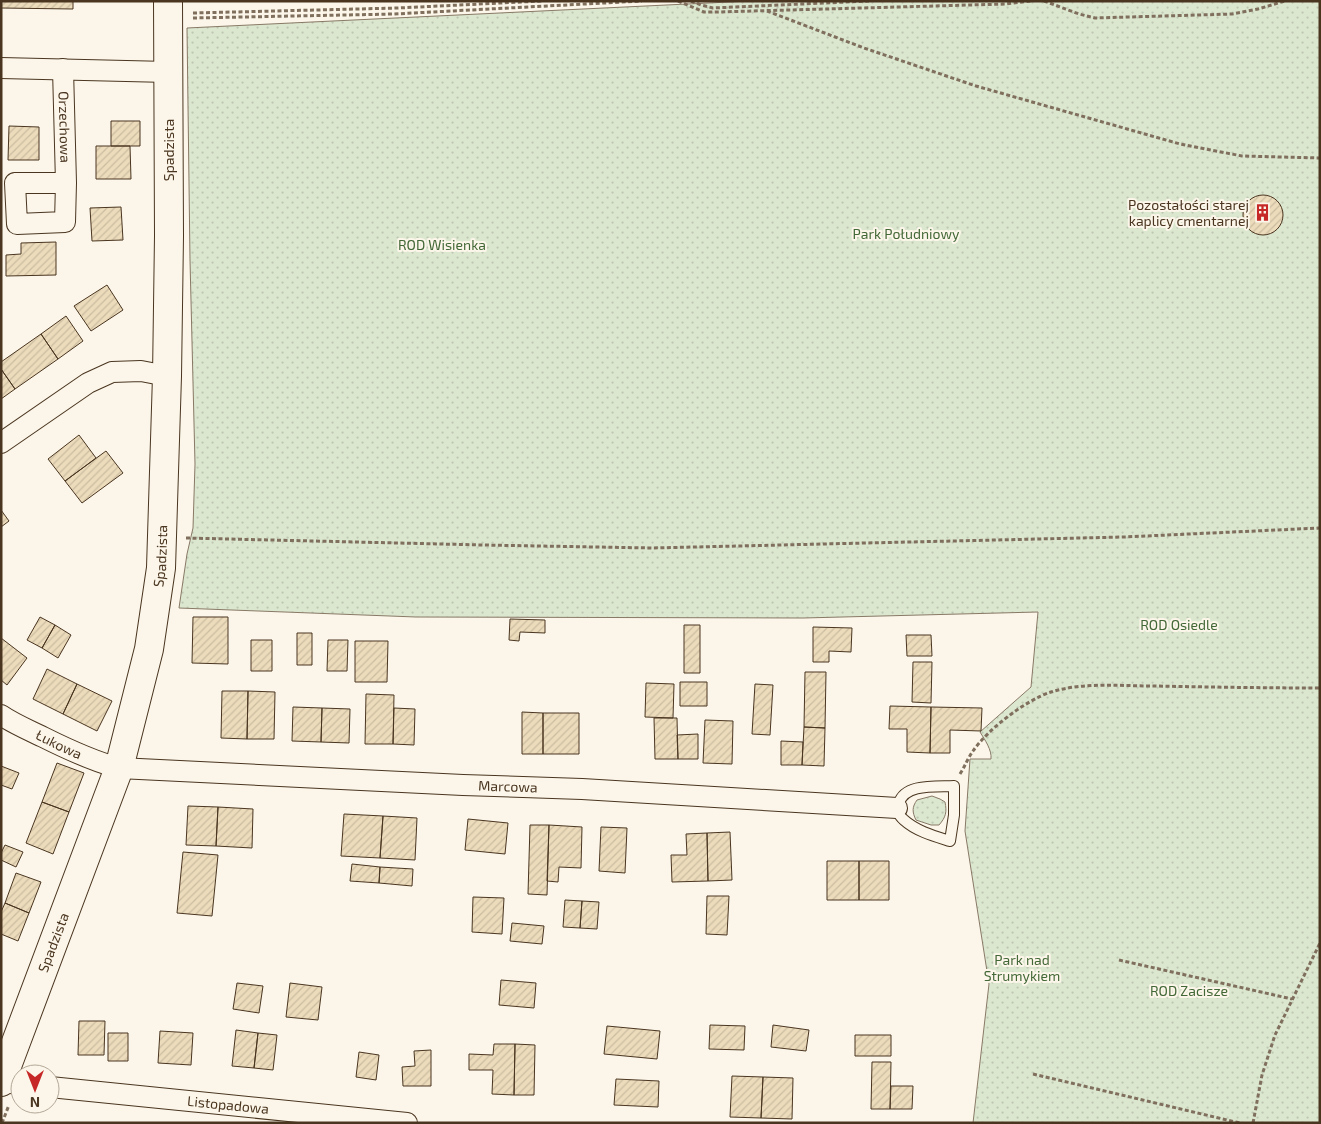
<svg xmlns="http://www.w3.org/2000/svg" width="1321" height="1124" viewBox="0 0 1321 1124" font-family="'Exo 2',sans-serif">
	<style>
		.green { fill: url(#green-dots); stroke: #887966 }
		.building { fill: url(#building-hatch); stroke: #4a3520 }
		.lines { fill: none; stroke-linecap: round; stroke-linejoin: round }
		.lane-casing { stroke: #4a3520; stroke-width: 12 }
		.street-casing { stroke: #4a3520; stroke-width: 22 }
		.secondary-casing { stroke: #4a3520; stroke-width: 30 }
		.path { stroke: #7f6f5c; stroke-width: 3; stroke-dasharray: 4 2.5; stroke-linecap: butt }
		.lane { stroke: #fbf6e9; stroke-width: 10 }
		.street { stroke: #fbf6e9; stroke-width: 20 }
		.secondary { stroke: #fbf6e9; stroke-width: 28 }
		.labels { text-anchor: middle; stroke-width: 4; stroke-linejoin: round; paint-order: stroke }
		.street-label { font-size: 14px; fill: #4a3520; stroke: #fbf6e9 }
		.poi-label { font-size: 14px; fill: #4a3520; stroke: #fbf6e9; text-anchor: end }
		.park-label { font-size: 14px; fill: #436837; stroke: #fbf6e9 }
	</style>
	<defs>
		<pattern id="green-dots" width="8" height="8" patternUnits="userSpaceOnUse" patternTransform="scale(1.25)"><rect width="8" height="8" fill="#dce7d0"/><path d="M2 2h.1M6 6h.1" fill="none" stroke="#bec7b2" stroke-width="1.8" stroke-linecap="round"/></pattern>
		<pattern id="building-hatch" width="6" height="6" patternUnits="userSpaceOnUse" patternTransform="scale(1.25)"><rect width="6" height="6" fill="#ecdcbc"/><path d="M-1 1l2-2M0 6l6-6M5 7l2-2" fill="none" stroke="#ccbda1"/></pattern>
	</defs>
	<rect width="100%" height="100%" fill="#fbf6e9"/>
	<!-- green -->
	<path class="green" d="M750 1H1320V1123H973L989 984 965 831 970 759H991C992 750 985 740 980 732L1031 687 1038 612 803 618 416 617 179 608 187 554 193 528 195 464 190 260 187 28Z
		M932 796 940 799 945 802C947 812 946 817 939 825H931L916 820C912 812 912 807 917 800Z"/>
	<!-- building -->
	<path class="building" d="M1 1H73V9L1 8Z
		M111 121H140V146H111Z
		M9 126 39 127V160H8Z
		M96 146H130L131 179H96Z
		M1243 215a20 20 0 1 1 40 0a20 20 0 1 1-40 0Z
		M121 207 123 240 92 241 90 208Z
		M56 242V275L6 276V255L21 254V243Z
		M107 285 123 310 91 331 74 306Z
		M66 316 83 341 58 359 41 334Z
		M41 334 58 359 15 389 1 369V362Z
		M1 369 15 389 1 399Z
		M79 435 96 458 65 481 48 459Z
		M106 451 123 473 82 503 65 481Z
		M1 510 9 521 1 527Z
		M40 617 55 625 42 648 27 640Z
		M193 617H228V664L192 663Z
		M510 619 545 620V633L520 632 519 641 509 640Z
		M55 625 71 635 58 658 42 648Z
		M684 625H700V673H684Z
		M813 627 852 628 851 652 829 651V662H813Z
		M297 633H312V665H297Z
		M906 635H931L932 656H907Z
		M1 638 27 658 7 685 1 680Z
		M251 640H272V671H251Z
		M328 640H348L347 671H327Z
		M355 641H388L387 682H355Z
		M913 662H932L931 703 912 702Z
		M47 669 77 684 63 714 33 699Z
		M805 672H826L825 728 804 727Z
		M680 682H707V706H680Z
		M646 683 674 684 673 718 645 717Z
		M77 684 112 701 97 731 63 714Z
		M755 684 773 685 770 735 752 734Z
		M222 691H248L247 739 221 738Z
		M248 691 275 692 274 739H247Z
		M366 694 394 695 393 744H365Z
		M890 706 931 707 930 753 907 752V729H889Z
		M293 707 322 708 321 742 292 741Z
		M931 707 982 708 981 731 950 730V753H930Z
		M322 708 350 709 349 743 321 742Z
		M394 708 415 709 414 745 393 744Z
		M522 712 543 713V754H522Z
		M543 713H579V754H543Z
		M654 718H677L678 759H655Z
		M705 720 733 721 732 764 703 763Z
		M804 727 825 728 824 766 802 765Z
		M698 734V759H678L677 735Z
		M781 741 803 742 802 765H781Z
		M57 763 84 773 69 812 42 802Z
		M1 766 19 773 12 789 1 785Z
		M42 802 69 812 53 854 26 843Z
		M188 806 218 807 216 846 186 845Z
		M218 807 253 809 252 848 216 846Z
		M344 814 383 816 380 858 341 856Z
		M383 816 417 818 415 860 380 858Z
		M468 819 508 823 505 854 465 850Z
		M530 825H549L547 895 528 894Z
		M549 825 582 827 581 868 559 867 558 882 547 881Z
		M601 827 627 828 625 873 599 871Z
		M730 832 732 880 708 881 707 833Z
		M707 833 708 881 672 882 671 855H687L686 834Z
		M5 845 23 852 16 867 1 860V853Z
		M183 852 218 855 212 916 177 913Z
		M827 861H859V900H827Z
		M859 861H889V900H859Z
		M352 864 380 867 379 883 350 881Z
		M380 867 413 869 412 886 379 883Z
		M16 873 41 882 29 913 5 903Z
		M707 896H729L727 935 706 934Z
		M473 897 504 898 502 934 472 932Z
		M565 900 582 901 580 928 563 927Z
		M582 901 599 902 597 929 580 928Z
		M5 903 29 913 18 941 1 934V912Z
		M512 923 544 926 542 944 510 941Z
		M501 980 536 983 534 1008 499 1005Z
		M237 983 263 986 259 1013 233 1009Z
		M290 983 322 987 318 1020 286 1017Z
		M79 1021H105L104 1055H78Z
		M710 1025 745 1026 744 1050 709 1049Z
		M773 1025 809 1030 806 1051 771 1047Z
		M607 1026 660 1031 657 1059 604 1054Z
		M236 1030 258 1033 254 1068 232 1066Z
		M160 1031 193 1033 191 1065 158 1063Z
		M108 1033H128V1061H108Z
		M258 1033 277 1035 273 1070 254 1068Z
		M855 1035H891V1056H855Z
		M494 1044H515L514 1095 492 1094 493 1070H469V1054L493 1055Z
		M515 1044 535 1045 534 1095H514Z
		M431 1050V1086H403L402 1067 415 1066 414 1051Z
		M359 1052 379 1055 376 1080 356 1077Z
		M872 1062H891L890 1109H871Z
		M732 1076 763 1077 761 1118 730 1117Z
		M763 1077 793 1078 792 1119 761 1118Z
		M616 1079 659 1081 658 1107 614 1105Z
		M891 1086H913L912 1109H890Z"/>
	<g class="lines">
		<defs>
			<path id="lane" d="M954 786V815L950 841C934 836 916 831 904 820 899 816 896 810 899 803 905 783 937 787 954 786Z"/>
			<g id="street">
				<path d="M1 68 168 72"/>
				<path id="s1" d="M63 69 66 183 65 222 17 224 15 183H66"/>
				<path d="M1 443 88 383 112 372 141 371 167 376"/>
				<path id="s2" d="M1 715C14 724 29 730 43 737 67 749 92 761 119 768L463 785 582 789 897 808"/>
				<path d="M1 1082 20 1084"/>
				<path id="s3" d="M50 1087 407 1123"/>
			</g>
			<g id="secondary">
				<path id="s4" d="M1 1082 119 768 149 649 161 568 167 376 169 236 168 1"/>
			</g>
		</defs>
		<!-- lane casing -->
		<use href="#lane" class="lane-casing"/>
		<!-- street casing -->
		<use href="#street" class="street-casing"/>
		<!-- secondary casing -->
		<use href="#secondary" class="secondary-casing"/>
		<!-- path -->
		<path class="path" d="M678 1 704 12H717L1006 4 1031 1
			M691 1 701 5 713 8 869 1
			M1044 1 1079 14 1095 18 1232 14 1258 9 1285 1
			M767 11 864 48 976 86 1180 144 1242 156 1320 158
			M193 13 398 8 542 1
			M193 18 394 14 642 1
			M186 538 483 545 652 548 1124 537 1320 528
			M960 774C965 766 968 758 973 751 988 729 1026 700 1051 692 1083 682 1120 686 1153 686 1209 687 1264 688 1320 688
			M1119 960 1292 999
			M1033 1074 1240 1123
			M2 1123 9 1105
			M1253 1123 1262 1075 1275 1035 1320 943"/>
		<!-- lane -->
		<use href="#lane" class="lane"/>
		<!-- street -->
		<use href="#street" class="street"/>
		<!-- secondary -->
		<use href="#secondary" class="secondary"/>
	</g>
	<!-- icons -->
	<defs>
		<symbol id="building-bare" viewBox="-9 -9 18 18"><path d="M-4-6H4V6H1V3H-1V6H-4ZM-2.5-4.3h1.7v1.8h-1.7ZM.8-4.3h1.7v1.8H.8ZM-2.5-1h1.7V.8h-1.7ZM.8-1h1.7V.8H.8Z" fill="#c62828" stroke="#fbf6e9" stroke-width="2.5" paint-order="stroke"/></symbol>
	</defs>
	<g fill-rule="evenodd">
		<use href="#building-bare" x="1250" y="200" width="25" height="25"/>
	</g>
	<g class="labels">
		<!-- street labels -->
		<g class="street-label">
			<text dy="5" stroke="none"><textPath href="#s1" startOffset="58">Orzechowa</textPath></text>
			<text transform="translate(169 150) rotate(-90)" y="5">Spadzista</text>
			<text dy="5" stroke="none"><textPath href="#s4" startOffset="552">Spadzista</textPath></text>
			<text dy="5" stroke="none"><textPath href="#s2" startOffset="65">Łukowa</textPath></text>
			<text dy="5" stroke="none"><textPath href="#s2" startOffset="519">Marcowa</textPath></text>
			<text dy="5" stroke="none"><textPath href="#s4" startOffset="149">Spadzista</textPath></text>
			<text dy="5" stroke="none"><textPath href="#s3" startOffset="179">Listopadowa</textPath></text>
		</g>
		<!-- poi labels -->
		<g class="poi-label">
			<text x="1249" y="210">Pozostałości starej<tspan x="1249" dy="16">kaplicy cmentarnej</tspan></text>
		</g>
		<!-- park labels -->
		<g class="park-label">
			<text x="906" y="239">Park Południowy</text>
			<text x="442" y="250">ROD Wisienka</text>
			<text x="1179" y="630">ROD Osiedle</text>
			<text x="1022" y="965">Park nad<tspan x="1022" dy="16">Strumykiem</tspan></text>
			<text x="1189" y="996">ROD Zacisze</text>
		</g>
	</g>
	<!-- border -->
	<rect width="1321" height="1124" fill="none" stroke="#4a3520" stroke-width="5"/>
	<!-- north arrow -->
	<g transform="translate(35 1089) rotate(180)"><circle r="24" fill="#fbf6e9" stroke="#b4a999"/>
	<path d="M0-4L9 19L0 12L-9 19Z" fill="#c62828"/>
	<text y="-8" font-size="14" font-weight="bold" text-anchor="middle" fill="#4a3520">N</text>
	</g>
</svg>
